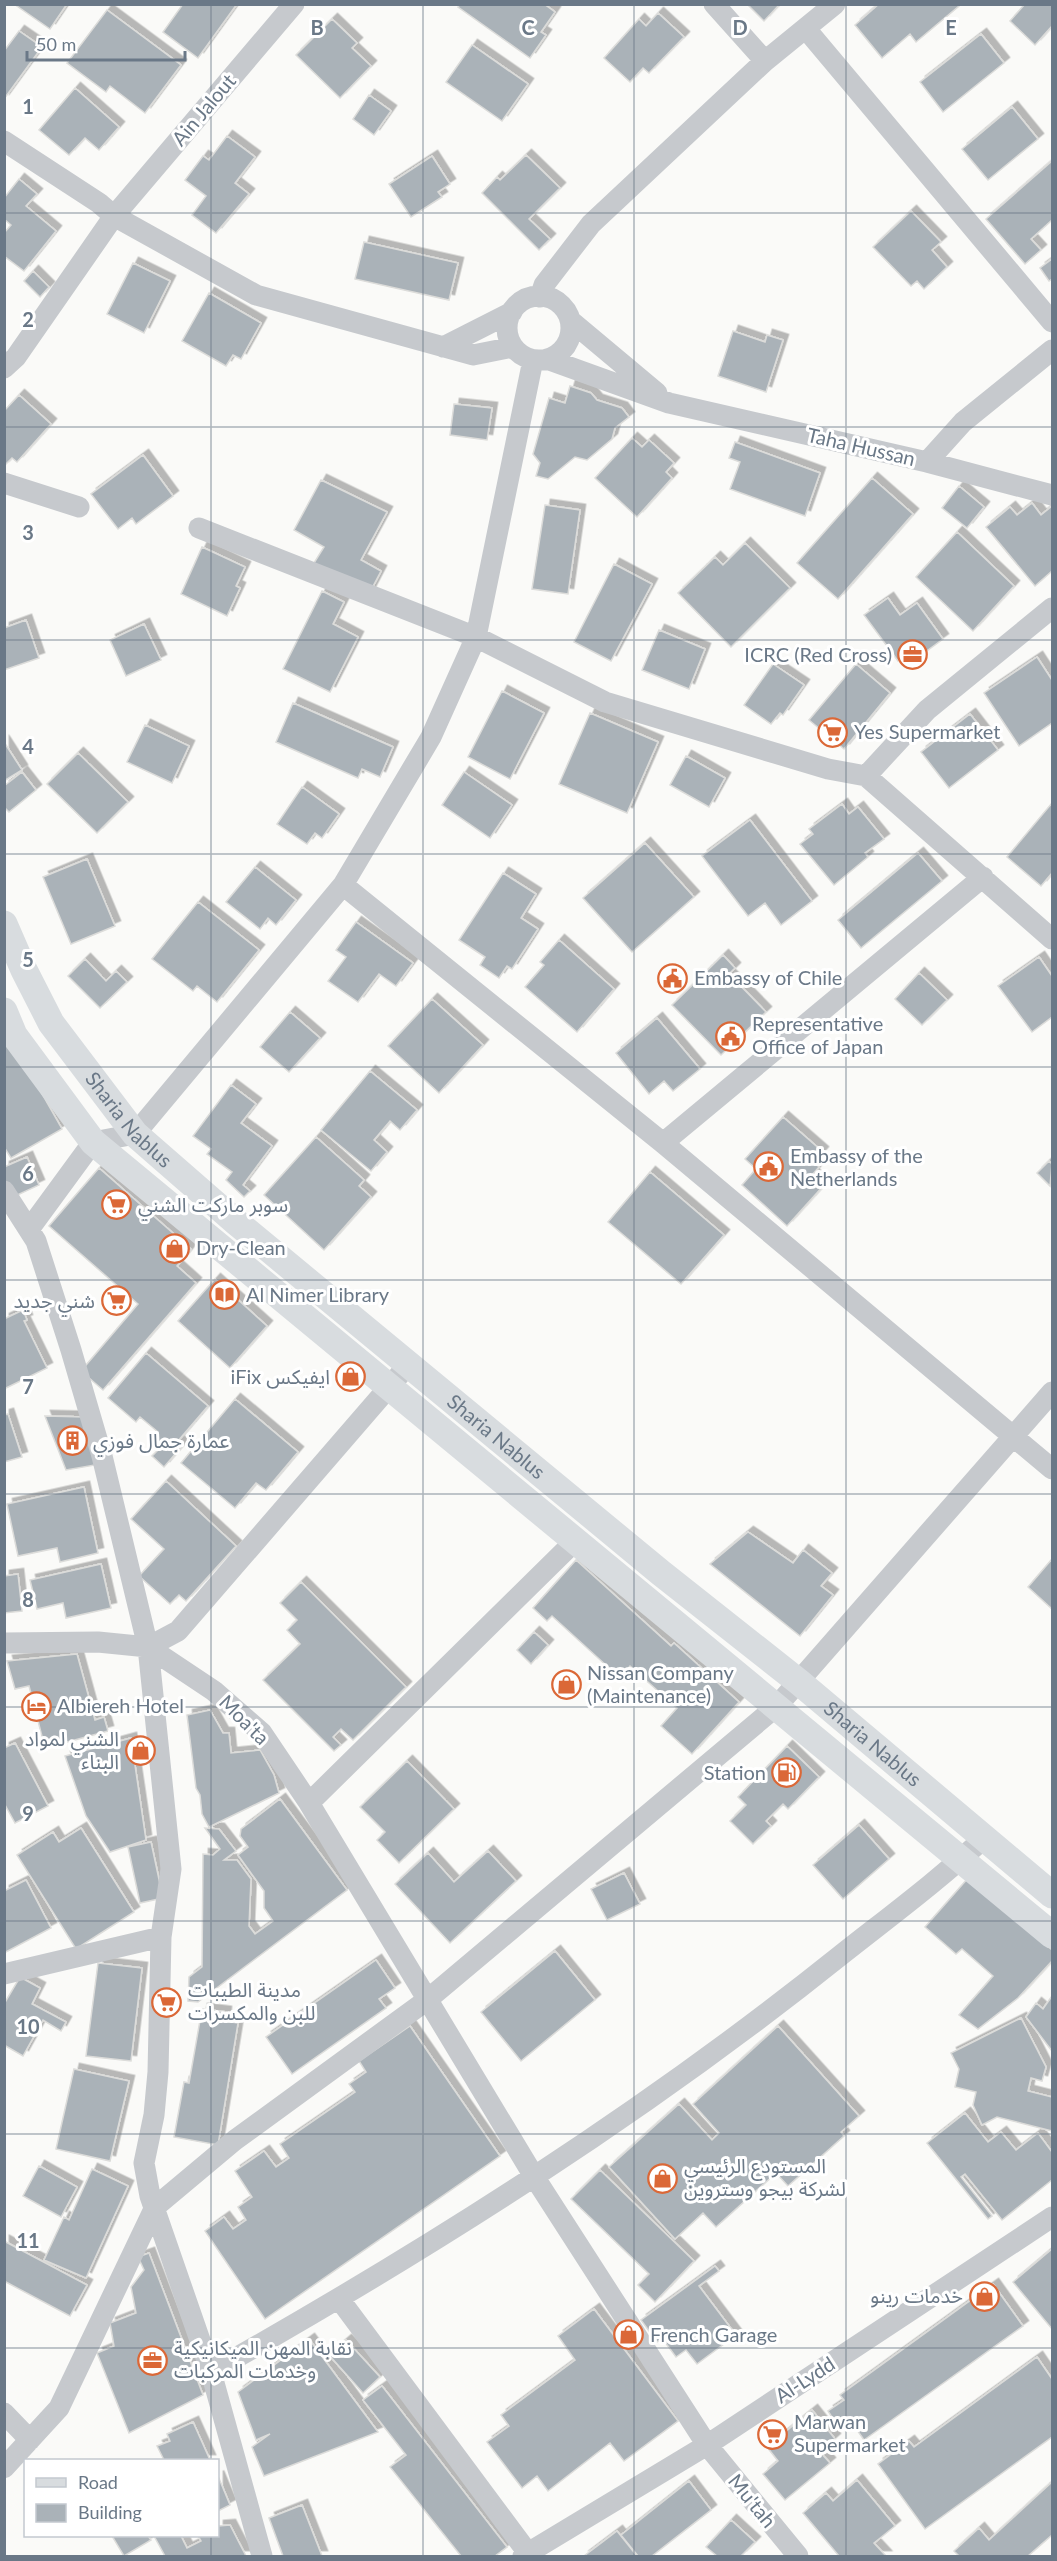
<svg xmlns="http://www.w3.org/2000/svg" width="1057" height="2561" viewBox="0 0 1057 2561" font-family="Lato,'Noto Sans Arabic',sans-serif">
	<style>
		.building { fill: #aab2b8; stroke: #dcdcda; stroke-width: 1.5; filter: url(#shadow) }
		.lines { fill: none; stroke-linecap: round; stroke-linejoin: round }
		.minor { stroke: #c6c9cd; stroke-width: 21 }
		.major { stroke: #d8dcdf; stroke-width: 27 }
		.grid { fill: none; stroke: #6a7887; stroke-width: 1.5; stroke-opacity: 0.55 }
		.labels { text-anchor: middle; stroke-width: 6; stroke-linejoin: round; paint-order: stroke }
		.street-label { font-size: 20px; fill: #6a7887; stroke: #fff }
		.poi-label { font-size: 20px; fill: #6a7887; stroke: #fff; text-anchor: start }
		.grid-label { font-size: 20px; text-anchor: middle; font-weight: bold; fill: #6a7887; stroke: #fff; stroke-width: 6; stroke-linejoin: round; paint-order: stroke }
	</style>
	<defs>
		<filter id="shadow"><feDropShadow dx="5.5" dy="-5.5" stdDeviation="0" flood-color="#0004"/></filter>
	</defs>
	<rect width="100%" height="100%" fill="#fafaf8"/>
	<!-- building -->
	<path class="building" d="M14 4H67L50 29Z
		M183 4H237L198 58 163 32Z
		M460 4H544L555 12 541 32 546 35 530 58 458 7Z
		M747 4H780L764 21Z
		M879 4H958L959 6 916 42 910 34 882 58 855 25Z
		M1025 4H1052V26L1035 45 1010 21Z
		M107 10 181 65 145 113 110 86 106 92 67 63Z
		M658 13 684 37 649 73 643 68 630 82 604 58 639 19 646 26Z
		M332 19 357 43 352 48 371 66 340 98 296 55Z
		M19 31 42 47 4 99V51Z
		M981 34 1004 63 943 112 920 82Z
		M472 45 528 84 502 121 446 82Z
		M75 88 119 127 99 150 85 138 69 155 39 130Z
		M369 95 391 111 374 135 353 119Z
		M1012 107 1038 139 988 180 962 149Z
		M227 136 255 157 235 183 249 194 216 233 192 215 206 196 185 180 203 156 209 160Z
		M526 155 560 188 529 219 550 239 539 250 482 193 497 177 500 180Z
		M432 156 450 184 438 192 442 197 411 217 389 184Z
		M1052 161V220L1031 239 1041 250 1025 264 986 219Z
		M19 179 37 194 26 206 56 231 24 271 4 256V233L11 225 4 219V198Z
		M911 211 941 242 932 250 947 267 924 289 917 281 911 286 873 247Z
		M364 242 458 263 449 300 355 279Z
		M1052 259V279L1049 281 1040 268Z
		M133 263 170 281 144 333 107 314Z
		M33 271 49 287 40 297 24 281Z
		M209 293 261 323 241 359 233 355 226 366 182 341Z
		M733 331 765 342 767 335 783 340 766 392 718 376Z
		M570 386 591 393 597 400 622 408 629 417 615 428 612 439 587 460 575 457 548 479 536 476 540 463 533 454 549 398 565 403Z
		M19 395 51 424 17 462 12 458 4 466V411Z
		M454 404 492 408 487 440 450 435Z
		M632 438 642 447 649 440 674 463 666 472 672 478 637 517 595 478Z
		M735 442 820 473 805 516 730 489 740 462 729 458Z
		M143 455 173 496 136 524 132 518 118 529 91 494Z
		M872 478 913 514 838 599 797 563Z
		M321 480 387 512 361 560 381 571 369 594 314 563 324 547 294 530Z
		M959 486 984 507 967 528 942 508Z
		M1032 503 1041 515 1052 506V571L1035 586 986 527 1010 507 1017 515Z
		M545 505 580 510 568 594 532 589Z
		M957 532 1014 586 973 631 916 577Z
		M745 543 790 588 731 647 678 593 715 557 723 565Z
		M202 547 245 567 236 586 240 588 227 616 181 594Z
		M614 564 652 584 611 661 574 642Z
		M322 591 344 602 333 624 358 637 330 692 283 669Z
		M888 598 900 615 917 603 943 639 913 661 908 654 898 661 864 615Z
		M26 620 39 658 4 670V628Z
		M144 624 161 660 126 676 110 640Z
		M659 630 705 649 689 689 642 670Z
		M1037 657 1052 680V723L1019 746 984 693Z
		M773 664 804 685 783 715 780 713 771 724 744 705Z
		M856 664 890 693 844 749 809 720Z
		M502 691 544 713 510 779 468 757Z
		M293 703 393 747 380 777 362 769 358 778 276 742Z
		M590 713 658 742 627 813 559 784Z
		M970 714 998 750 949 788 921 752Z
		M145 725 189 746 172 783 127 762Z
		M4 742 22 770 4 781Z
		M78 753 128 802 97 833 47 784Z
		M686 756 725 778 709 807 670 785Z
		M22 772 36 790 9 812 4 807V786Z
		M464 772 512 805 490 838 442 805Z
		M302 787 339 814 322 838 315 833 307 844 277 824Z
		M1052 803V873L1041 886 1007 857Z
		M842 804 849 814 858 807 884 839 865 853 868 857 834 885 800 844 813 834 809 829Z
		M750 820 812 901 781 925 765 903 748 916 702 856Z
		M645 843 694 897 632 952 583 898Z
		M918 853 942 881 861 948 838 920Z
		M87 859 115 926 71 944 43 877Z
		M255 867 296 900 276 925 268 918 260 929 226 902Z
		M503 873 536 894 521 918 538 929 512 969 507 966 499 978 480 965 485 957 459 940Z
		M198 902 259 950 217 1002 197 986 193 991 152 959Z
		M356 922 413 963 396 986 379 974 358 1002 328 981 346 957 336 950Z
		M559 940 614 989 577 1032 525 987 544 965 540 962Z
		M723 955 735 968 729 974 766 1012 721 1055 672 1005Z
		M1039 957 1052 976V1017L1032 1032 998 986Z
		M85 959 106 981 116 971 127 982 100 1008 68 976Z
		M919 973 947 1000 922 1025 895 999Z
		M432 999 483 1045 439 1093 388 1046Z
		M290 1012 320 1038 289 1072 260 1047Z
		M657 1018 700 1069 673 1091 664 1081 649 1094 616 1053Z
		M12 1041 62 1129 11 1158 4 1147V1045Z
		M370 1071 417 1110 400 1130 390 1121 374 1140 387 1152 371 1171 321 1130Z
		M231 1085 256 1104 241 1123 272 1146 243 1185 250 1191 244 1197 226 1180 232 1172 207 1154 211 1149 193 1136Z
		M783 1117 823 1152 814 1162 819 1167 813 1174 825 1184 787 1226 742 1185 756 1169 745 1159Z
		M316 1137 364 1180 359 1186 371 1197 324 1250 264 1195Z
		M27 1157 39 1185 11 1198 4 1182V1167Z
		M1049 1161 1052 1164 1050 1186 1037 1173Z
		M99 1168 191 1249 177 1266 196 1283 103 1390 81 1371 138 1304 49 1226Z
		M650 1172 724 1235 681 1284 608 1222Z
		M215 1279 267 1326 230 1368 178 1321Z
		M23 1310 27 1320 24 1321 47 1368 4 1389V1319Z
		M146 1353 208 1406 178 1441 183 1445 164 1467 152 1456 160 1448 151 1440 158 1432 140 1417 136 1422 108 1398Z
		M235 1399 298 1452 266 1490 256 1483 235 1508 181 1463Z
		M8 1414 22 1457 4 1462V1415Z
		M45 1416 85 1417 95 1465 66 1470Z
		M166 1481 236 1546 186 1601 179 1595 170 1604 139 1576 164 1549 131 1519Z
		M84 1487 98 1553 60 1562 57 1548 18 1556 7 1504Z
		M748 1532 793 1563 803 1550 832 1573 821 1586 833 1595 800 1636 710 1564Z
		M1052 1559V1609L1028 1587Z
		M576 1560 671 1646 674 1643 739 1702 692 1754 661 1726 677 1708 630 1666 620 1678 552 1616 547 1621 533 1608Z
		M101 1564 111 1608 66 1618 63 1603 37 1609 30 1580Z
		M18 1574 22 1611 4 1613V1576Z
		M301 1582 406 1687 353 1740 341 1729 333 1737 341 1745 334 1751 263 1680 300 1644 287 1630 297 1620 280 1603Z
		M534 1632 548 1645 531 1664 517 1650Z
		M77 1654 95 1720 104 1717 108 1731 45 1748 29 1686 15 1689 7 1661Z
		M210 1710 223 1733H229L231 1753 260 1750 274 1775 279 1793 209 1827 202 1814 200 1795 196 1788 187 1715Z
		M131 1738 146 1840 110 1852 86 1816 65 1756Z
		M15 1743 48 1806 15 1823 4 1803V1748Z
		M787 1746 819 1777 788 1809 783 1804 766 1821 771 1826 753 1844 730 1821 746 1805 738 1797Z
		M407 1761 454 1809 399 1863 377 1840 385 1832 360 1807Z
		M280 1799 347 1890 198 2002 188 2001 189 1977 202 1967 203 1854 213 1855 220 1849 205 1828 219 1829 236 1851 224 1860H237L251 1879 249 1926 255 1934 273 1921 264 1908V1891L238 1855 248 1847 240 1836 241 1829Z
		M859 1825 889 1859 843 1899 813 1865Z
		M81 1828 134 1912 76 1949 17 1855 53 1832 59 1842Z
		M151 1842 163 1898 140 1903 128 1847Z
		M488 1851 516 1881 450 1943 395 1884 428 1853 454 1882Z
		M624 1873 640 1904 607 1920 591 1889Z
		M969 1877 1052 1950V1961L1018 1998 978 2029 959 2015 993 1976 962 1949 956 1954 925 1927Z
		M26 1880 51 1928 4 1953V1891Z
		M555 1951 595 2000 521 2061 481 2012Z
		M376 1960 395 1988 379 1999 386 2008 292 2074 266 2037Z
		M98 1963 142 1968 131 2061 86 2056Z
		M20 1977 40 1988 32 2004 66 2022 61 2031 43 2020 23 2056 4 2045V2004Z
		M1052 1996V2051L1026 2017 1036 2003 1043 2009Z
		M202 2009 226 2012 225 2021 238 2023 218 2145 174 2137 184 2082 189 2083Z
		M1021 2018 1046 2067 1042 2081 1031 2078 1028 2091 1052 2097V2131L997 2117 982 2125 973 2105 976 2092 955 2087 959 2069 951 2053Z
		M410 2026 500 2156 265 2319 205 2231 224 2217 233 2229 246 2220 238 2207 252 2197 235 2171 264 2151 276 2167 289 2158 280 2144 355 2092 349 2084 366 2072 359 2061Z
		M778 2026 859 2116 841 2132 844 2136 788 2186 776 2173 716 2227 703 2213 675 2239 609 2167 679 2104 712 2140 719 2133 693 2104Z
		M74 2069 129 2081 110 2161 56 2149Z
		M965 2113 988 2142 1001 2132 1016 2150 1038 2133 1052 2152V2180L1002 2220 965 2174 961 2177 992 2216 988 2219 927 2143Z
		M39 2166 77 2187 61 2217 23 2196Z
		M92 2169 128 2186 86 2278 44 2260 64 2217 69 2220Z
		M600 2170 694 2261 655 2302 638 2285 649 2274 571 2199Z
		M4 2241 87 2285 70 2316 4 2281Z
		M1052 2249V2329L1013 2282Z
		M149 2253 203 2395 129 2433 97 2353 114 2346 110 2323 136 2313 131 2287 144 2270 138 2257Z
		M715 2266 719 2271 699 2286 736 2335 697 2364 686 2350 676 2357 662 2338 657 2342 641 2320Z
		M993 2284 1023 2326 864 2440 848 2417 837 2425 828 2411 844 2400 840 2395Z
		M594 2309 678 2421 624 2461 610 2443 548 2491 537 2476 522 2488 487 2442 509 2426 501 2415 575 2360 558 2336Z
		M309 2339 378 2432 264 2476 252 2447 270 2434 256 2440 238 2392Z
		M346 2340 380 2377 363 2393 329 2355Z
		M1037 2357 1052 2379V2437L925 2529 878 2464 909 2441 914 2447Z
		M382 2386 507 2547 495 2556H461L390 2467 406 2455 363 2400Z
		M812 2410 835 2439 820 2452 830 2463 785 2500 763 2474 778 2461 767 2447Z
		M193 2422 210 2460H164L157 2446 170 2441 167 2434Z
		M218 2476 230 2505 218 2511Z
		M857 2480 895 2526 874 2543 886 2556H839L803 2513 826 2493 833 2501Z
		M689 2481 711 2510 652 2556H638L621 2535Z
		M1052 2482V2535L1028 2556H959L954 2551 979 2528 989 2540Z
		M302 2505 322 2556H283L269 2518Z
		M731 2520 755 2542 741 2556H717L706 2547Z
		M230 2525 246 2556H165L154 2536H181L187 2548 201 2541 198 2536H218V2526Z
		M617 2531 637 2556H584Z
		M112 2536H148L151 2540 124 2556Z"/>
	<g class="lines">
		<!-- minor -->
		<path class="minor" d="M714 4 765 61
			M806 29 1052 322
			M4 141 99 203 114 216 294 4
			M507 328a32 32 0 1 1 64 0a32 32 0 1 1-64 0Z
			M540 297 544 285 591 224 765 61 835 4
			M571 321 657 393
			M443 347 512 312
			M547 359 669 403 927 462 1052 495
			M4 368 16 357 114 216 256 295 473 355 513 347
			M927 462 963 422 1052 350
			M4 483 79 507
			M199 528 476 637 605 702 828 769 866 776 1052 939
			M866 776 927 710 1052 608
			M343 885 663 1143 1052 1469
			M663 1143 983 877
			M4 1191 36 1241 71 1350 102 1456 148 1647 171 1869 161 1937 158 2072 154 2115 144 2163 150 2196 211 2372 262 2556
			M30 1228 93 1142 135 1134 343 885 431 737 476 637 533 360
			M4 1643 98 1642 148 1647 214 1691 262 1733 309 1803 535 2178 707 2445 798 2556
			M148 1647 178 1631 408 1365
			M309 1803 575 1541
			M4 1974 161 1937
			M340 2300 528 2553
			M211 2372C431 2248 644 2113 841 1955 889 1917 939 1880 984 1838
			M4 2413 30 2440
			M4 2468 59 2408 155 2207 235 2140 427 2000 777 1706 1052 1392
			M523 2556 707 2445 1052 2217"/>
		<!-- major -->
		<g class="major">
			<path id="s1" d="M4 924 24 970 51 1023 135 1134 236 1222 661 1573 799 1682 1052 1895"/>
			<path d="M4 1011 14 1035 93 1142 1052 1935"/>
		</g>
	</g>
	<!-- grid -->
	<path class="grid" d="M211 4V2460M423 4V2556M634 4V2556M846 4V2556M4 213H1052M4 427H1052M4 640H1052M4 854H1052M4 1067H1052M4 1280H1052M4 1494H1052M4 1707H1052M4 1921H1052M4 2134H1052M4 2348H1052M211 2536V2556"/>
	<!-- icons -->
	<defs>
		<symbol id="office-ring" viewBox="-11 -11 22 22"><circle r="9.5" fill="#fff" stroke="#db6837" stroke-width="1.5"/><path d="M-6-3h4V-5.5h4V-3h4V5H-6ZM-1-4.5V-3h2v-1.5ZM-6 0V1H6V0Z" fill="#db6837"/></symbol>
		<symbol id="supermarket-ring" viewBox="-11 -11 22 22"><circle r="9.5" fill="#fff" stroke="#db6837" stroke-width="1.5"/><path d="M-6-5.5h2.5l.6 2H6L4.5 2H-2.5L-4.4-4H-6ZM-1.5 3.2a1.3 1.3 0 1 0 .1 0ZM3 3.2a1.3 1.3 0 1 0 .1 0Z" fill="#db6837"/></symbol>
		<symbol id="civic-ring" viewBox="-11 -11 22 22"><circle r="9.5" fill="#fff" stroke="#db6837" stroke-width="1.5"/><path d="M-.6-6.5H3V-4.5H.6V-3L4-1V1h2V6H-6V1h2V-1L-.6-3ZM-1.2 2.5V6h2.4V2.5Z" fill="#db6837"/></symbol>
		<symbol id="shop-ring" viewBox="-11 -11 22 22"><circle r="9.5" fill="#fff" stroke="#db6837" stroke-width="1.5"/><path d="M-5-2.5h2.3a2.7 3.5 0 0 1 5.4 0H5L5.5 6h-11ZM-1.5-2.5h3a1.5 2.3 0 0 0-3 0Z" fill="#db6837"/></symbol>
		<symbol id="library-ring" viewBox="-11 -11 22 22"><circle r="9.5" fill="#fff" stroke="#db6837" stroke-width="1.5"/><path d="M-6-4Q-3-5.5-.7-3.5V5Q-3 3-6 4ZM6-4Q3-5.5 .7-3.5V5Q3 3 6 4Z" fill="#db6837"/></symbol>
		<symbol id="building-ring" viewBox="-11 -11 22 22"><circle r="9.5" fill="#fff" stroke="#db6837" stroke-width="1.5"/><path d="M-4-6H4V6H1V3H-1V6H-4ZM-2.5-4.3h1.7v1.8h-1.7ZM.8-4.3h1.7v1.8H.8ZM-2.5-1h1.7V.8h-1.7ZM.8-1h1.7V.8H.8Z" fill="#db6837"/></symbol>
		<symbol id="hotel-ring" viewBox="-11 -11 22 22"><circle r="9.5" fill="#fff" stroke="#db6837" stroke-width="1.5"/><path d="M-6-4.5h1.5V1H6V5H4.5V3h-9V5H-6ZM-4 0a1.8 1.8 0 1 1 3.6 0ZM.5 0V-2.5h3Q6-2.5 6 0Z" fill="#db6837"/></symbol>
		<symbol id="fuel-ring" viewBox="-11 -11 22 22"><circle r="9.5" fill="#fff" stroke="#db6837" stroke-width="1.5"/><path d="M-5.5-6h7V0h2V4h1.3V-2.5L3-4.5l.8-.8L6-3V5H2.5V1h-1V6h-7ZM-4.2-4.7v3.2H.2V-4.7Z" fill="#db6837"/></symbol>
	</defs>
	<g fill-rule="evenodd">
		<use href="#office-ring" x="896" y="638" width="33" height="33"/>
		<use href="#supermarket-ring" x="816" y="716" width="33" height="33"/>
		<use href="#civic-ring" x="656" y="962" width="33" height="33"/>
		<use href="#civic-ring" x="714" y="1020" width="33" height="33"/>
		<use href="#civic-ring" x="752" y="1150" width="33" height="33"/>
		<use href="#supermarket-ring" x="100" y="1188" width="33" height="33"/>
		<use href="#shop-ring" x="158" y="1232" width="33" height="33"/>
		<use href="#library-ring" x="208" y="1278" width="33" height="33"/>
		<use href="#supermarket-ring" x="100" y="1284" width="33" height="33"/>
		<use href="#shop-ring" x="334" y="1360" width="33" height="33"/>
		<use href="#building-ring" x="56" y="1424" width="33" height="33"/>
		<use href="#shop-ring" x="550" y="1668" width="33" height="33"/>
		<use href="#hotel-ring" x="20" y="1690" width="33" height="33"/>
		<use href="#shop-ring" x="124" y="1734" width="33" height="33"/>
		<use href="#fuel-ring" x="770" y="1756" width="33" height="33"/>
		<use href="#supermarket-ring" x="150" y="1986" width="33" height="33"/>
		<use href="#shop-ring" x="646" y="2162" width="33" height="33"/>
		<use href="#shop-ring" x="968" y="2280" width="33" height="33"/>
		<use href="#shop-ring" x="612" y="2318" width="33" height="33"/>
		<use href="#office-ring" x="136" y="2344" width="33" height="33"/>
		<use href="#supermarket-ring" x="756" y="2418" width="33" height="33"/>
	</g>
	<g class="labels">
		<!-- street labels -->
		<g class="street-label">
			<text transform="translate(204 110) rotate(-50)" y="7">Ain Jalout</text>
			<text transform="translate(861 447) rotate(13)" y="7">Taha Hussan</text>
			<text dy="7" stroke="none"><textPath href="#s1" startOffset="234">Sharia Nablus</textPath></text>
			<text dy="7" stroke="none"><textPath href="#s1" startOffset="720">Sharia Nablus</textPath></text>
			<text transform="translate(244 1720) rotate(45)" y="7">Moa'ta</text>
			<text dy="7" stroke="none"><textPath href="#s1" startOffset="1206">Sharia Nablus</textPath></text>
			<text transform="translate(805 2380) rotate(-33)" y="7">Al-Lydd</text>
			<text transform="translate(752 2501) rotate(51)" y="7">Mu'tah</text>
		</g>
		<!-- poi labels -->
		<g class="poi-label">
			<text x="892" y="662" text-anchor="end">ICRC (Red Cross)</text>
			<text x="854" y="739">Yes Supermarket</text>
			<text x="694" y="985">Embassy of Chile</text>
			<text x="752" y="1031">Representative<tspan x="752" dy="23">Office of Japan</tspan></text>
			<text x="790" y="1163">Embassy of the<tspan x="790" dy="23">Netherlands</tspan></text>
			<text x="138" y="1212">سوبر ماركت الشني</text>
			<text x="196" y="1255">Dry-Clean</text>
			<text x="246" y="1302">Al Nimer Library</text>
			<text x="95" y="1308" text-anchor="end">شني جديد</text>
			<text x="330" y="1384" text-anchor="end">iFix ايفيكس</text>
			<text x="93" y="1448">عمارة جمال فوزي</text>
			<text x="587" y="1680">Nissan Company<tspan x="587" dy="23">(Maintenance)</tspan></text>
			<text x="57" y="1713">Albiereh Hotel</text>
			<text x="119" y="1746" text-anchor="end">الشني لمواد<tspan x="119" dy="23">البناء</tspan></text>
			<text x="766" y="1780" text-anchor="end">Station</text>
			<text x="188" y="1997">مدينة الطيبات<tspan x="188" dy="23">للبن والمكسرات</tspan></text>
			<text x="684" y="2173">المستودع الرئيسي<tspan x="684" dy="23">لشركة بيجو وستروين</tspan></text>
			<text x="963" y="2303" text-anchor="end">خدمات رينو</text>
			<text x="650" y="2342">French Garage</text>
			<text x="174" y="2355">نقابة المهن الميكانيكية<tspan x="174" dy="23">وخدمات المركبات</tspan></text>
			<text x="794" y="2429">Marwan<tspan x="794" dy="23">Supermarket</tspan></text>
		</g>
	</g>
	<g class="grid-label">
		<text x="317" y="35">B</text>
		<text x="528" y="35">C</text>
		<text x="740" y="35">D</text>
		<text x="951" y="35">E</text>
		<text x="28" y="114">1</text>
		<text x="28" y="327">2</text>
		<text x="28" y="540">3</text>
		<text x="28" y="754">4</text>
		<text x="28" y="967">5</text>
		<text x="28" y="1181">6</text>
		<text x="28" y="1394">7</text>
		<text x="28" y="1607">8</text>
		<text x="28" y="1821">9</text>
		<text x="28" y="2034">10</text>
		<text x="28" y="2248">11</text>
	</g>
	<!-- border -->
	<rect width="1057" height="2561" fill="none" stroke="#6a7887" stroke-width="12"/>
	<!-- legend -->
	<rect x="24" y="2459" width="195" height="78" fill="#ffffff" stroke="#c3c9cf" stroke-width="1.5"/>
	<rect x="36" y="2478" width="30" height="9" fill="#d8dcdf" stroke="#c3c9cf" stroke-width="1.5"/>
	<text x="78" y="2489" font-size="18" fill="#6a7887">Road</text>
	<rect x="36" y="2504" width="30" height="18" fill="#aab2b8" stroke="#c3c9cf" stroke-width="1.5"/>
	<text x="78" y="2519" font-size="18" fill="#6a7887">Building</text>
	<!-- scale -->
	<path d="M27 51v9h158v-9" fill="none" stroke="#6a7887" stroke-width="3"/>
	<text x="36" y="51" font-size="18" fill="#6a7887" stroke="#ffffff" stroke-width="4.5" paint-order="stroke">50 m</text>
</svg>
